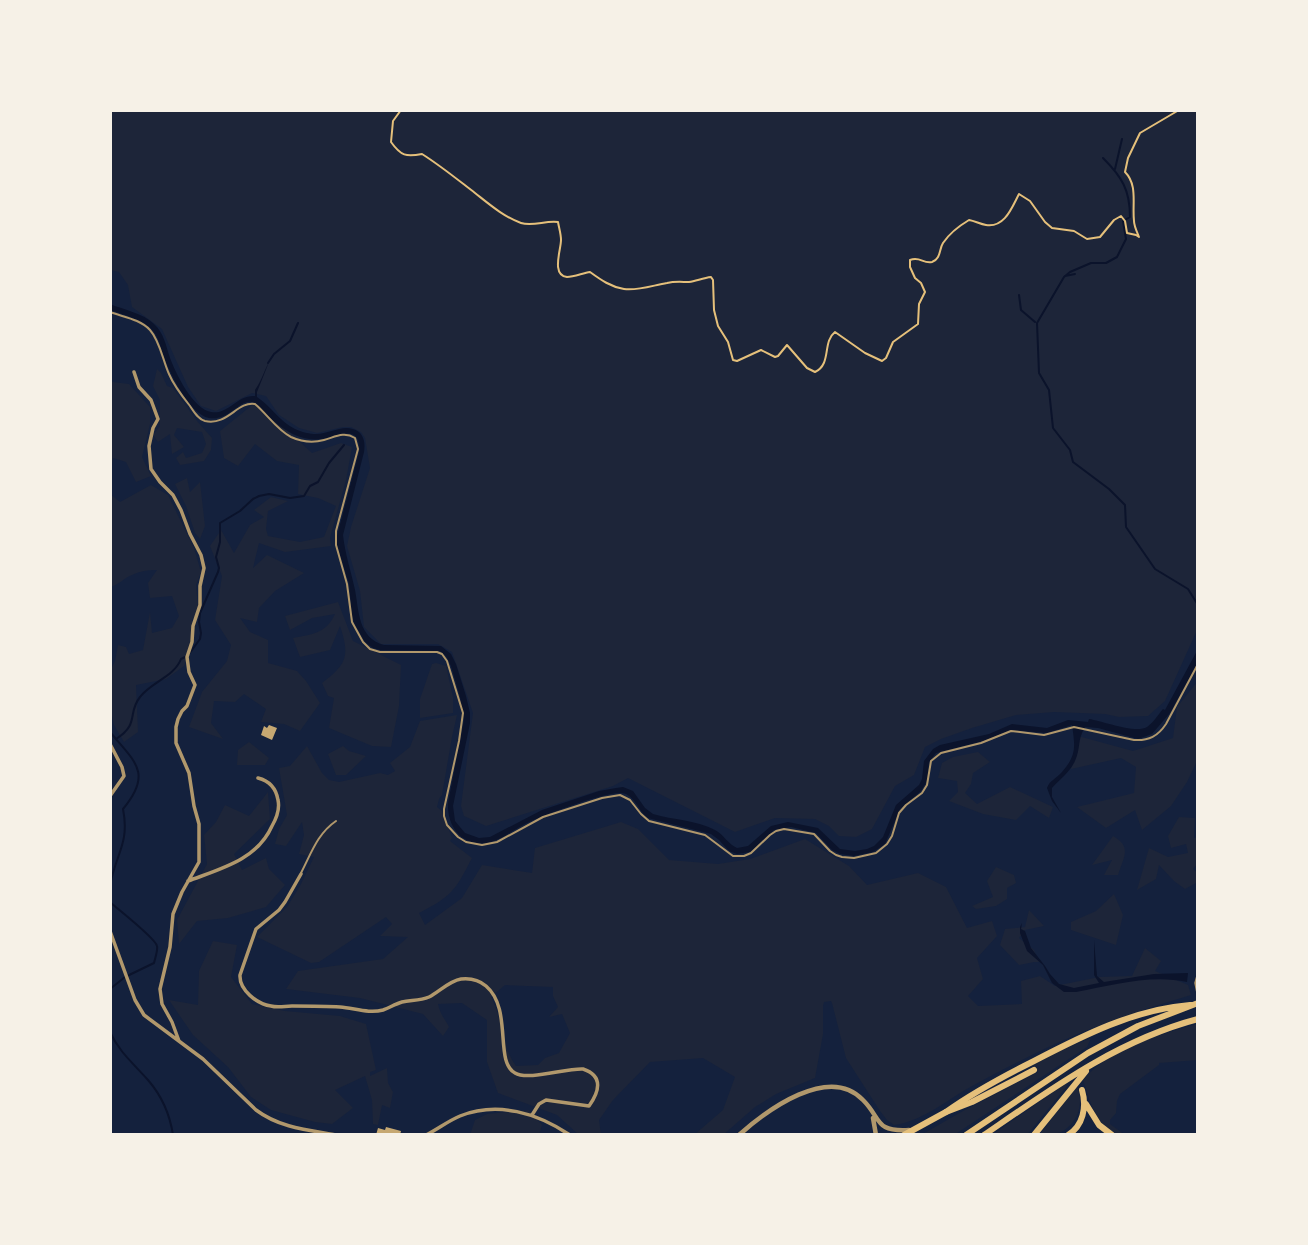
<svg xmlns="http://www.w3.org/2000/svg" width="1308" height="1245" viewBox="0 0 1308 1245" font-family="'Playfair Display',serif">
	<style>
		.green { fill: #1d2539; fill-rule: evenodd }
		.water { fill: #0b132b }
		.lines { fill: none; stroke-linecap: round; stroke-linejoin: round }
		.stream { stroke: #0b132b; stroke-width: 2 }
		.building { fill: #c6a872 }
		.path { stroke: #e5c07b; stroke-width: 2 }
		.service { stroke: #b1986c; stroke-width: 2 }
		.minor { stroke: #b1986c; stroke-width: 3.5 }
		.tertiary { stroke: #b1986c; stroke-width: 4.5 }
		.primary { stroke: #e5c07b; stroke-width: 6 }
		.trunk { stroke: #e5c07b; stroke-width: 6 }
	</style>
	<rect width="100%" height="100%" fill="#14213d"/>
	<!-- green -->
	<path class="green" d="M110 110H1198V628L1165 701 1148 716 1119 717 1105 714 1054 712 1016 715 972 728 941 739 925 747 914 775 895 786 872 829 856 837 839 836 829 826 815 819 775 818 735 832 628 778 613 786 486 826 464 816 461 806 473 713 452 652 438 644H381L364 627 360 591 347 546 351 527 370 468 365 438 361 432 351 427H343L317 433 299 428 279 415 266 396 252 393 216 411 201 406 188 387 162 329 132 307 128 285 119 272 110 270Z
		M157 369 161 373 167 386 173 388 197 421 212 438 211 450 204 461 180 465 176 458 183 452 186 458 202 453 206 444 202 432 177 428 174 435 184 447 172 454 170 434 158 442 153 435 160 426V400L153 386Z
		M110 379 113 382 129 384 150 407V424L142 457 151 476 136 482 126 462 113 458 110 479Z
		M256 402 312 453 341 443 352 447 346 480 330 538 331 546 285 552 259 543 253 568 267 555 304 573 275 591 259 608 257 622 240 618 250 632 268 640V663L297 671 306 681 320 703 300 731 284 724 261 722 266 709 244 694 235 702 214 701 211 723 223 739 189 727 202 692 227 661 231 645 215 620 222 576 210 546 221 530 234 553 250 525 264 517 254 510 271 497 288 501 268 511 266 529 268 536 300 542 324 537 336 506 318 498 298 494 299 465 277 461 255 444 238 466 224 458 220 431Z
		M187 478 190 492 200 482 205 526 200 539 195 533 186 506 175 484Z
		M151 485 168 495 194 548 201 572 196 585 199 616 192 619 194 642 184 666 166 679 136 685 138 732 124 742 114 725 110 708V671L115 661 118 645 126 647 129 654 143 650 150 612 152 633 172 628 179 616 172 596 150 598 148 583 157 570C148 570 140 571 132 575 124 578 119 585 110 587V494L120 502Z
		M338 602 353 641 401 665 399 706 391 747 372 746 329 728 334 698 328 696 322 683C347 664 350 656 340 626L330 650 300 657 293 638C312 634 326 634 335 614L312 618 290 630 285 616Z
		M436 663 446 666 453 697V713L420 718V699L432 664Z
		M1198 681V759L1187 782 1171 806 1142 830 1135 810 1106 828 1077 807 1134 793 1136 767 1121 758 1071 769 1078 742V736L1133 751 1173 738 1177 707Z
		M457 715 452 737 442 795 439 799 437 807 442 811 452 838 450 841 472 858C455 891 452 896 419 913L425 925 462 898 482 865 532 873 535 848 621 822 638 829 669 860 718 864 750 859 805 839 849 866 867 885 918 873 946 887 967 928 992 921 997 936 977 958 983 979 968 996 978 1006 1022 1004 1021 981 1040 976 1055 986 1099 977 1132 976 1145 948 1161 961 1155 971 1188 985 1191 995C1138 1011 1086 1028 1036 1053 1012 1065 988 1077 965 1090 944 1103 919 1122 894 1125L887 1120 880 1111 846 1058 832 1003 831 1001 824 1002 823 1006V1034L815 1078 776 1094 755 1107 723 1135H694L723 1110 735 1077 703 1058 650 1062 613 1100 599 1120 601 1135H579L557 1115 498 1093 487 1062V1020L462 1003 438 1004C440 1014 445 1019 449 1027L443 1036 423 1014 360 998 286 989 298 971 383 959 408 937 380 936 392 924 386 917 319 962 311 963 257 937 287 907 300 886 314 857 299 854 304 835 302 822 286 846 275 844 279 829 287 815 279 768 290 766 307 746 322 773 329 780 339 782 380 773 388 775 395 771 390 763 410 747 420 721ZM505 985 553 987V996L558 1007 549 1017 562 1014 570 1033 559 1053 545 1058 538 1065 516 1066C501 1046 503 1019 491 997Z
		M249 742 269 758 265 765H237L238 750Z
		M343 746 349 751 366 756 346 775H336L328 754Z
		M978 752 990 762 973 773 971 784 965 793 977 804 1010 787 1053 807 1049 818 1030 806 1016 820 983 814 949 801 958 792 957 781 938 778 942 763 953 757Z
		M268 792 270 819 234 854 242 870 266 858 269 869 285 885 266 907 228 918 197 921 179 944 177 920 207 864 204 835 216 822 225 805 249 816Z
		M1179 817 1195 818 1194 838 1198 837V863L1193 869 1198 873V882L1185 889 1174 881 1159 865 1156 879 1137 890 1149 848 1168 857 1188 853 1186 844 1171 848 1168 836Z
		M1113 836C1132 847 1124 856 1118 875H1104L1112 860 1092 865Z
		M996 867 1014 875 1016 883 1007 888V899L996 906 976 909 972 906 993 897 987 881Z
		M1114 894 1123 915 1116 945 1071 930V922L1096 911Z
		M1029 910 1044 926 1025 930 1019 938 1034 950 1039 962H1034L1019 965 1000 945 1005 929 1025 927Z
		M213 941 237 945 231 977 252 1004 285 1011 340 1016 366 1024 376 1070 370 1072V1076L387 1068 388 1083 393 1092 390 1108 382 1105 378 1125 373 1124 372 1100 365 1076 335 1090 353 1108 332 1124 315 1122 271 1110 251 1097 228 1067 193 1035 169 1000 198 1005 199 971Z
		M1198 1024V1060L1159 1063V1065L1120 1094 1117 1101 1116 1113 1110 1120V1124L1125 1135C1097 1134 1090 1101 1083 1080 1106 1051 1162 1033 1198 1024Z
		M1091 1038 1087 1047 954 1135H921L963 1111 1038 1072 1034 1065 1062 1050Z
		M1065 1084 1067 1086 1027 1135H992Z
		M1077 1087C1085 1105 1076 1128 1056 1134 1051 1136 1044 1135 1039 1135Z
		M529 1110 542 1125 539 1135H470L475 1120 487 1114Z"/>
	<!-- water -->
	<path class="water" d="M110 304C124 310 143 313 154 324 164 333 166 346 170 358 176 374 193 409 211 412 229 415 236 395 255 396V390C261 382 264 371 269 362L257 392V397C271 406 279 421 295 429 301 432 310 434 316 434 331 434 345 422 359 432 365 438 365 445 364 452L343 535C345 554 351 571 355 590 359 611 358 638 384 645L441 646 451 654 456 664 466 696 470 713V723L453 806 455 821 465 833 479 838 490 837 542 810 599 791 616 788 623 787 633 791 645 808 653 814C673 820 697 820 715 830 724 835 728 844 737 848L748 846 771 826 788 822 818 828 840 849 855 851 867 849 874 846 883 837 896 805 919 785 922 779 924 761 933 749 940 745 989 734 1012 724 1047 728 1068 720 1088 722 1089 719C1103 721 1135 734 1147 727 1153 723 1158 715 1163 709L1165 710 1198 649V662L1170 713 1152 734 1138 739 1098 728 1085 727C1077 740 1081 748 1075 761 1070 772 1060 779 1052 788V797L1061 813 1052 801 1047 788C1050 780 1056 779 1062 772 1077 755 1075 746 1072 725L1047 733 1010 730 987 740 936 753 929 762 927 781 921 791 900 809 885 844 873 852 854 856 840 854 832 850 816 833 791 827 774 830 750 852 737 854 729 851 719 840 711 834 648 818C638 811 635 795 622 793 606 791 540 816 525 824 513 830 500 841 486 843 461 846 447 826 448 803L464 720 460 697 451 666 446 656 440 651 380 650 373 648 365 642 355 625 352 616 349 584 337 545V536L359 452C361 421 336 438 320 439 315 440 309 439 304 438 290 435 278 425 268 416 263 411 260 404 252 402 239 399 230 421 209 418 190 414 172 377 165 360 161 351 160 339 153 331 143 319 124 315 110 310Z
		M1022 923 1021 929 1025 931 1031 948 1045 966 1050 974 1059 984 1074 988 1099 983 1094 975V940L1097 976 1104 982 1154 974 1188 973 1187 982C1151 974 1113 985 1076 992H1064L1052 983 1043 965 1027 951 1020 933V927Z"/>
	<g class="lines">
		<!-- stream -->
		<path class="stream" d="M1103 158C1122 177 1130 190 1130 217L1123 221 1126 239 1117 257 1106 263H1091L1070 272 1064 277 1037 323 1039 373 1049 390 1053 428 1070 450 1073 462 1109 489 1125 505 1126 527 1155 569 1188 589 1198 605
			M1115 169 1122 139
			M1065 276 1075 274
			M1019 295 1021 310 1035 322
			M268 363 274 354 290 341 298 323
			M189 654 200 639 201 633 199 622 200 613 218 572 219 568 216 557 220 542V523L240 511 253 499 259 496 269 494 290 498 304 496 310 486 318 482 329 463 344 445
			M110 732C135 762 153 773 123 809 130 844 115 855 110 886
			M116 739C140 724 127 713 140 697 151 682 174 677 181 659L185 657
			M110 893 111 903C119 910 156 939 157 946 158 951 155 958 154 963L125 977 110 989
			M110 1032C119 1052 134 1064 148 1080 161 1095 170 1115 173 1135"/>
	</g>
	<!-- building -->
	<path class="building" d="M269 725 277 728 272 740 261 735 264 726 267 728Z
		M386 1127 401 1131 400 1135H376L378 1128 385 1130Z"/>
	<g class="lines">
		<!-- path -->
		<path class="path" d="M401 110 393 121 391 142C401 156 406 157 422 154 441 166 458 180 475 193 489 204 504 217 521 223 533 227 546 220 558 222 559 228 561 234 561 240 561 250 551 275 567 277 574 277 583 273 590 272 601 280 611 287 624 289 638 291 654 285 667 283 675 281 682 282 689 282 696 281 703 278 711 277L713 280 714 310 718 326 728 342 733 360 737 361 761 350 775 357 778 356 787 345 807 368 815 372C832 364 822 342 835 332L865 353 882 361 886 358 893 342 918 324 919 304 925 292 921 283 915 278 910 267V260C920 256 923 264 932 262 941 259 939 249 943 243 949 234 959 226 969 220 975 221 980 224 986 225 1005 228 1012 207 1019 194L1030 201 1045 222 1052 228 1074 231 1087 239 1100 237 1114 220 1121 216 1125 221 1127 233 1136 235 1139 237C1137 232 1134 226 1134 221 1132 204 1138 185 1125 172L1128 158 1140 133 1179 110"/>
		<!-- service -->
		<path class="service" d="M110 312C123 317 140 319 150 330 160 341 163 361 169 374 174 386 182 396 190 406 194 412 198 419 205 421 228 426 237 401 255 404 267 414 277 430 291 437 302 442 313 443 324 440 335 437 344 431 355 438L358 449 336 531V545L347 584 352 622 363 642 370 649 380 652H437L442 654 447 661 463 713 459 741 444 809V816L447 825 458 837 466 842 482 845 497 842 543 817 602 798 620 795 630 800 641 814 649 821 705 835 733 856H744L751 853 770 835 776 831 784 829 814 834 830 851 836 855 842 857 854 858 876 853 887 844 892 836 899 813 906 805 922 793 927 785 931 761 941 753 981 743 1011 731 1044 735 1074 727 1134 740C1149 741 1158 736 1166 724L1198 664
			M301 873C311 854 317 834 336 821"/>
		<!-- minor -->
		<path class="minor" d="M134 372 139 387 151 400 158 419 153 428 149 446 151 469 160 482 173 495 181 510 190 534 201 555 204 568 200 586V605L193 626 192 642 187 657 189 672 195 685 187 706 182 711 178 719 176 727V743L189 773 194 806 199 824V862L182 892 173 914 170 947 160 989 162 1004 172 1022 179 1041
			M110 744 122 767 124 776 110 796
			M301 874 285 902 279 910 256 929 240 975C239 990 257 1004 271 1006 278 1008 285 1006 292 1006 308 1006 325 1006 340 1007 354 1008 369 1014 383 1010 389 1008 395 1004 402 1002 411 1000 420 1001 429 997 439 992 449 981 461 979 470 978 479 980 486 986 513 1009 494 1062 515 1073 528 1081 566 1068 583 1069 604 1076 599 1092 589 1106L546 1100 539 1104 532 1115
			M188 881C220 869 257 860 272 826 276 819 280 809 278 800 276 788 270 781 258 778
			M110 931 135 1000 144 1015 203 1059 256 1110C280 1128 308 1130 337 1135
			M1198 993 1196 983 1198 976
			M426 1135C438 1129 448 1121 460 1116 498 1101 537 1113 570 1135"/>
		<!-- tertiary -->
		<path class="tertiary" d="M873 1118 876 1135
			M739 1135C767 1110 829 1064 863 1100 882 1119 874 1132 909 1130"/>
		<!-- primary -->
		<path class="primary" d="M1086 1104 1099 1125 1112 1135
			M904 1135 946 1112 972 1102 1034 1070
			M1068 1135C1083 1126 1087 1107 1082 1090"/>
		<!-- trunk -->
		<path class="trunk" d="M946 1112C974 1092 1004 1076 1034 1061 1082 1036 1135 1009 1190 1005
			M966 1135 1088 1053 1138 1026 1198 1003
			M984 1135C1051 1089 1118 1040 1198 1019
			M1034 1135 1086 1071"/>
	</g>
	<!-- border -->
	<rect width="1308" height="1245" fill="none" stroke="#f6f1e7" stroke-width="224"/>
</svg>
